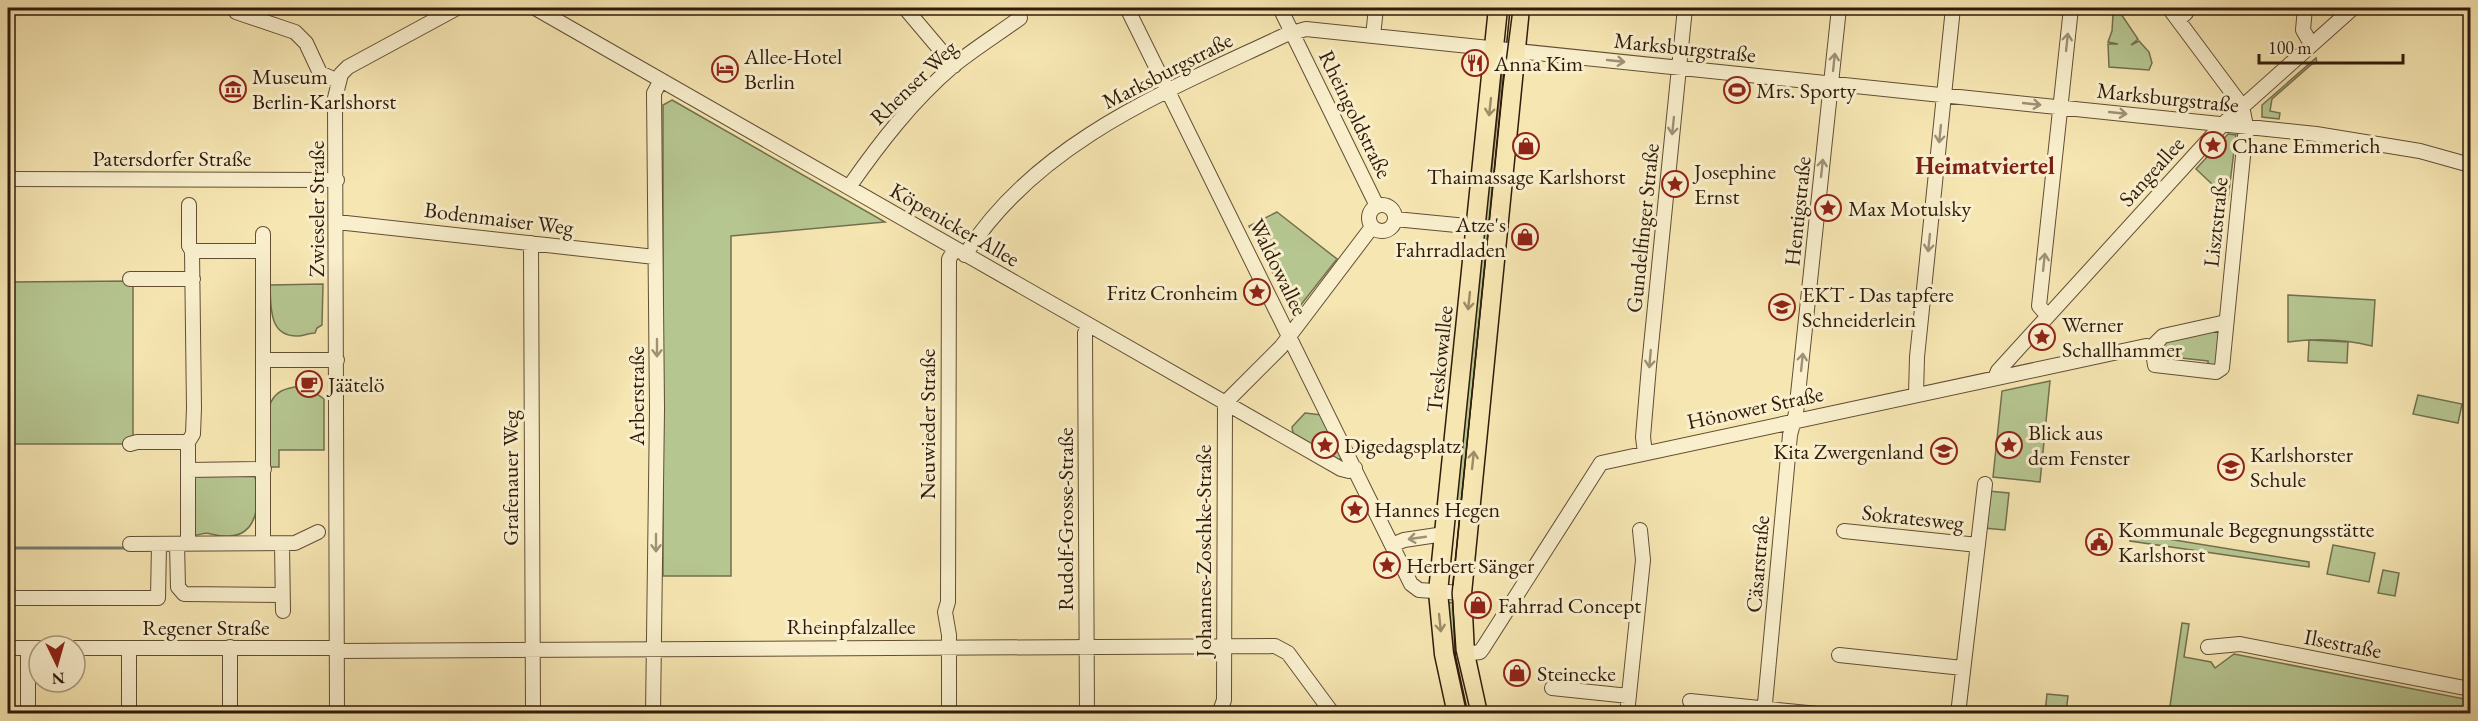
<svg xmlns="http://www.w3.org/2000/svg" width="2478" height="721" viewBox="0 0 2478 721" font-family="'EB Garamond',serif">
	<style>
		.green { fill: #b6c691; stroke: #73704e; stroke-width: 1.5 }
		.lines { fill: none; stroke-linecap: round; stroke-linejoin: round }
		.stream { stroke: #747c72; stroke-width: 3 }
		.minor-casing { stroke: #624e35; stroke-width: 16 }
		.major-casing { stroke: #301b0b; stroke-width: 21 }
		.minor { stroke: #f9efcd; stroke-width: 14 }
		.major { stroke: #f6e6b2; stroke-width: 18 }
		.tram { stroke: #301b0b; stroke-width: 1.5 }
		.oneway { stroke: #9f9076 }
		.oneway2 { stroke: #9d8b67 }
		.labels { text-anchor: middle; stroke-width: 6; stroke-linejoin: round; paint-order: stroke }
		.street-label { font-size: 22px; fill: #301b0b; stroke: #f9efcd }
		.poi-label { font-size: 22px; fill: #301b0b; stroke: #f9efcd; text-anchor: start }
		.neighbourhood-label { font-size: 24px; font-weight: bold; fill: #7a1f14; stroke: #f9efcd }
	</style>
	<rect width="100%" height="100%" fill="#f6e6b2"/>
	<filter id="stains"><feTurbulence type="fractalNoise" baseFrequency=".00333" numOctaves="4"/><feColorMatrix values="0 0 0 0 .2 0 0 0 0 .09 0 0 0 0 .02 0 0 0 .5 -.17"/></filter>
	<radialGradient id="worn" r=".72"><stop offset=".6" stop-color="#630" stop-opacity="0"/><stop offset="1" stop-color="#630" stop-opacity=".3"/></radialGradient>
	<!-- green -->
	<path class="green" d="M2119 11 2138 39 2131 45 2139 41 2149 52 2152 63 2149 70 2109 67 2108 44H2118L2108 42 2112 31 2113 15Z
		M2316 58 2317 63 2312 64 2272 99 2270 111 2280 113 2279 119 2262 117V105Z
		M1498 75H1502L1490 187 1495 188 1461 511 1453 510Z
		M672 100 885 222 731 236V576H663V105Z
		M2228 134 2236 135 2228 199 2196 169Z
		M1277 212 1337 259 1300 306 1289 305 1249 226Z
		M133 281V444H8V282Z
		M323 284 322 325 317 328 315 333C307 333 304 336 298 336 268 337 271 306 270 285Z
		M2288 295 2375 300 2372 346C2344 339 2317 338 2288 342Z
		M2219 329 2218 364 2208 368V361L2172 357 2166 361 2158 359 2160 343Z
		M2309 340 2348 342 2347 363 2308 361Z
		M2050 381 2040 482 1993 477 2002 391Z
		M301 386 303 392H314L324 399V450H279V467H267L269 407C274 391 285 388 301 386Z
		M2418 395 2462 404 2458 423 2413 414Z
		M1305 413 1322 415 1342 458 1338 460 1293 433 1292 427Z
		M195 475 255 476C262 513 254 545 211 534 204 531 200 536 194 535Z
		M1988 491 2009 493 2005 530 1984 528Z
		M2131 533 2309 562V567L2130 541Z
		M2333 545 2375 553 2369 582 2327 574Z
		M2383 570 2399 573 2395 596 2378 593Z
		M1445 602 1453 603 1455 631 1474 713H1463Z
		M2182 623 2189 624 2184 657 2211 662 2215 668 2234 654 2470 700V713H2169Z
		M2047 694 2068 696 2066 713H2045Z"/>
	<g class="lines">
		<!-- stream -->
		<path class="stream" d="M8 548H129"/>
		<defs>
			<path id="minor" d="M535 8 1341 469 1349 471 1355 468
				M905 8 954 66
				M1127 8 1411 584 1419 590 1462 593
				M1280 8 1377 206
				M2169 8 2242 106 2246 126 2222 368 2216 372 2155 365 2152 347 2163 336 2226 322
				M2305 8 2303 30 2311 44
				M236 12 295 32 306 43 320 73 338 81
				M2178 20 2186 13 2187 8
				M1373 36 1376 8
				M8 179 337 180
				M849 187C879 144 912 101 953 66 974 49 998 34 1020 18
				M1369 218a13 13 0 1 1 26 0a13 13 0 1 1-26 0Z
				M1395 219 1477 227
				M337 222 655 257
				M531 243 533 714
				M192 251H263
				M965 255C1037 141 1169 90 1285 35L1306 29 2316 134 2420 151 2470 165
				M130 279H193
				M2048 316 2039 306 2071 8
				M264 360H337
				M1995 378 1998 371 2223 124 2353 8
				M1916 394 1917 357 1953 8
				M1225 403 1281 347 1372 227
				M130 444 137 442H188
				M1645 453 1643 437 1649 366 1685 8
				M188 470 264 469
				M1844 531 1978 545
				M188 543V442L193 434 194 408 192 251 189 246V205
				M263 543V234
				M130 544 295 543 318 532
				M177 544 178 587 184 594 282 595
				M282 544 283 611
				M1392 545 1404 540 1444 534
				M8 598H158L159 544
				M230 647V714
				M2208 647 2240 644 2470 689
				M8 648H39
				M28 648V714
				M75 648H337
				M129 648V714
				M337 651 1275 646 1288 653 1333 714
				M1465 654 1480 652 1483 648 1601 463 2146 346 2152 347
				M1839 655 1963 668
				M1552 688 1629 696
				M1690 701 1818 714
				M337 714 335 98 341 74 348 67 457 8
				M653 714 657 409 654 93 661 80
				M949 714V635L945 612 948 602 949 259 955 249
				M1087 714 1085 333 1089 326
				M1219 714 1224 700 1225 403
				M1627 714 1643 560 1640 530
				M1764 714 1790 435 1796 413 1839 8
				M1958 714 1985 484"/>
			<path id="major" d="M1457 714 1444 654 1438 592 1498 8
				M1478 714 1465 654 1462 593 1520 8"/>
		</defs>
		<!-- minor casing -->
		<use href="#minor" class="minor-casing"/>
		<!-- major casing -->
		<use href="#major" class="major-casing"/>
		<!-- minor -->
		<use href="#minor" class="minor"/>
		<!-- major -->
		<use href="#major" class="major"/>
		<!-- tram -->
		<path class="tram" d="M1471 714 1456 651 1452 593 1503 85 1513 8"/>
	</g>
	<!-- one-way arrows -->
	<defs><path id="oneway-shaft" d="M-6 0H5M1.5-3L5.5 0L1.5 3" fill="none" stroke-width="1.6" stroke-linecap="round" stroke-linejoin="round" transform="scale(1.5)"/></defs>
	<g class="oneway">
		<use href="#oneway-shaft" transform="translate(2067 42) rotate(-84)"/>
		<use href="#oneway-shaft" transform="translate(1616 61) rotate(6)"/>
		<use href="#oneway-shaft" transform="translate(1834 62) rotate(-84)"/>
		<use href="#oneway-shaft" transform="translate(2032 104) rotate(6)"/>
		<use href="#oneway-shaft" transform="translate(2118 113) rotate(6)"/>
		<use href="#oneway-shaft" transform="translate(1673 126) rotate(96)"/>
		<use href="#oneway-shaft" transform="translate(1940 134) rotate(96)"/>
		<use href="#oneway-shaft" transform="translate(1822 168) rotate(-84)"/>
		<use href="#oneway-shaft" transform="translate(1929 243) rotate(96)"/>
		<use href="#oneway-shaft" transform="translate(2044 262) rotate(-84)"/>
		<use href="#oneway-shaft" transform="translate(657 348) rotate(90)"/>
		<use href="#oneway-shaft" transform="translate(1650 359) rotate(95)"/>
		<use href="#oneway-shaft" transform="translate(1802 362) rotate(-84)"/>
		<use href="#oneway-shaft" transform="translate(1417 538) rotate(172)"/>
		<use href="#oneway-shaft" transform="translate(656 543) rotate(90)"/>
	</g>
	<g class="oneway2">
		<use href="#oneway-shaft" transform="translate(1490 107) rotate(96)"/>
		<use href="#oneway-shaft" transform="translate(1469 301) rotate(96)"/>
		<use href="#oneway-shaft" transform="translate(1473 460) rotate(-84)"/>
		<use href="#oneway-shaft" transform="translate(1440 623) rotate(84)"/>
	</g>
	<!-- icons -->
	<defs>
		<symbol id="restaurant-ring" viewBox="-11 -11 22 22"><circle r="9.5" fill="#f9efcd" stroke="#8f2418" stroke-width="1.5"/><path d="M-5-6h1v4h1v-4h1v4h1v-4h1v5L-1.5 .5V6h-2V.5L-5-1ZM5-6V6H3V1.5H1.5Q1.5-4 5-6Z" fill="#8f2418"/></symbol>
		<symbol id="hotel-ring" viewBox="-11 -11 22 22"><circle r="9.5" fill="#f9efcd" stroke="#8f2418" stroke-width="1.5"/><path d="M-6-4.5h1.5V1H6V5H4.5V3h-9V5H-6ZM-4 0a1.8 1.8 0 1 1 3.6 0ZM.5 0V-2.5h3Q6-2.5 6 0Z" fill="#8f2418"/></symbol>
		<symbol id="museum-ring" viewBox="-11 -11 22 22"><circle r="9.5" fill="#f9efcd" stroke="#8f2418" stroke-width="1.5"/><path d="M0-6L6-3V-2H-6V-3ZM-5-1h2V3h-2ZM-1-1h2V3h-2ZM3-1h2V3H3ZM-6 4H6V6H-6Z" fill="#8f2418"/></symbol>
		<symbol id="stadium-ring" viewBox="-11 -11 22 22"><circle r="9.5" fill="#f9efcd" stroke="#8f2418" stroke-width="1.5"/><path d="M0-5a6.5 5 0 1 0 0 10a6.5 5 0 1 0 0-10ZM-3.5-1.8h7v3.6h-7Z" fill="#8f2418"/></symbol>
		<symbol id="sight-ring" viewBox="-11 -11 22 22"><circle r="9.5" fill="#f9efcd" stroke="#8f2418" stroke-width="1.5"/><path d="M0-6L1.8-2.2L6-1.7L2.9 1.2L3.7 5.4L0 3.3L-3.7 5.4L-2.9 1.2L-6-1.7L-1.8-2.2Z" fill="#8f2418"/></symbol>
		<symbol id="shop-ring" viewBox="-11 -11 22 22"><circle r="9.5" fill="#f9efcd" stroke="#8f2418" stroke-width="1.5"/><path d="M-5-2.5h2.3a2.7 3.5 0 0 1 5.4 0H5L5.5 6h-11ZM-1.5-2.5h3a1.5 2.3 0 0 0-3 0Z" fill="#8f2418"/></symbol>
		<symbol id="school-ring" viewBox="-11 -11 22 22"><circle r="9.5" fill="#f9efcd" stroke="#8f2418" stroke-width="1.5"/><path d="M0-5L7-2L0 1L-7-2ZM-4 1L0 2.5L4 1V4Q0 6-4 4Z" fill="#8f2418"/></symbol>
		<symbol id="cafe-ring" viewBox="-11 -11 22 22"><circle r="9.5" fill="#f9efcd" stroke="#8f2418" stroke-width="1.5"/><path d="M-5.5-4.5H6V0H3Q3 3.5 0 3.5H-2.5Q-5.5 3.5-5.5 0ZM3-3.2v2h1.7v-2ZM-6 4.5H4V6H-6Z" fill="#8f2418"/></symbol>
		<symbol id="civic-ring" viewBox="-11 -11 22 22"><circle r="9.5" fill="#f9efcd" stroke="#8f2418" stroke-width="1.5"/><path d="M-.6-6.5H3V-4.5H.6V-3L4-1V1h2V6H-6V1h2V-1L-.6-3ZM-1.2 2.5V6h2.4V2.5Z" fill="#8f2418"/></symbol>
	</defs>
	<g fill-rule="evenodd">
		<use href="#restaurant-ring" x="1460" y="48" width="30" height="30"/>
		<use href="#hotel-ring" x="710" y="54" width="30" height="30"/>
		<use href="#museum-ring" x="218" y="74" width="30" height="30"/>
		<use href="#stadium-ring" x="1722" y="75" width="30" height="30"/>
		<use href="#sight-ring" x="2198" y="130" width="30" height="30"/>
		<use href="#shop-ring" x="1511" y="131" width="30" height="30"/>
		<use href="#sight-ring" x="1660" y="169" width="30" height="30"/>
		<use href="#sight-ring" x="1813" y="193" width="30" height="30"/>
		<use href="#shop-ring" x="1510" y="222" width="30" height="30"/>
		<use href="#sight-ring" x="1242" y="277" width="30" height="30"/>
		<use href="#school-ring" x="1767" y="292" width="30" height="30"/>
		<use href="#sight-ring" x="2027" y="322" width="30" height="30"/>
		<use href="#cafe-ring" x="294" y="369" width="30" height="30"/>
		<use href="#sight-ring" x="1310" y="430" width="30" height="30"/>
		<use href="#sight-ring" x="1994" y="430" width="30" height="30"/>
		<use href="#school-ring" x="1929" y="436" width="30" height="30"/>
		<use href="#school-ring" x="2216" y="452" width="30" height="30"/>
		<use href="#sight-ring" x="1340" y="494" width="30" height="30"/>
		<use href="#civic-ring" x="2084" y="527" width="30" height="30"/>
		<use href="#sight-ring" x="1372" y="550" width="30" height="30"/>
		<use href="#shop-ring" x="1463" y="590" width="30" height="30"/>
		<use href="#shop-ring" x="1502" y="658" width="30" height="30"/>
	</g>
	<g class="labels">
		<!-- street labels -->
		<g class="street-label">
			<text transform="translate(1685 47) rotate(6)" y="8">Marksburgstraße</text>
			<text transform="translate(1167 70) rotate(-27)" y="8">Marksburgstraße</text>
			<text transform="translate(913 82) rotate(-44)" y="8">Rhenser Weg</text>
			<text transform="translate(2168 97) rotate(6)" y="8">Marksburgstraße</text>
			<text transform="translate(1356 114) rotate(64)" y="8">Rheingoldstraße</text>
			<text x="172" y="166">Patersdorfer Straße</text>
			<text transform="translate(2151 171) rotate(-48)" y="8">Sangeallee</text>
			<text transform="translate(316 209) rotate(-90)" y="8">Zwieseler Straße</text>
			<text transform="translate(1797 211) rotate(-84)" y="8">Hentigstraße</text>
			<text transform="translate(499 218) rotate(7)" y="8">Bodenmaiser Weg</text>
			<text transform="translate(2215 222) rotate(-84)" y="8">Lisztstraße</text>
			<text transform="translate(955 224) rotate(30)" y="8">Köpenicker Allee</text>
			<text transform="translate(1642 228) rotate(-84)" y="8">Gundelfinger Straße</text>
			<text transform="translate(1279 267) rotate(64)" y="8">Waldowallee</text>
			<text transform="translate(1439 359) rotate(-84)" y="8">Treskowallee</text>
			<text transform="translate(636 396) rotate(-90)" y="8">Arberstraße</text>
			<text transform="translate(1755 407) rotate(-12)" y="8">Hönower Straße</text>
			<text transform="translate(927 424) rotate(-90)" y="8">Neuwieder Straße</text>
			<text transform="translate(510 478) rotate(-90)" y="8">Grafenauer Weg</text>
			<text transform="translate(1913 517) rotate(6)" y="8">Sokratesweg</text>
			<text transform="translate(1065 519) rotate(-90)" y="8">Rudolf-Grosse-Straße</text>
			<text transform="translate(1203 551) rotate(-90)" y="8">Johannes-Zoschke-Straße</text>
			<text transform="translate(1757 564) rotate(-85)" y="8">Cäsarstraße</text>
			<text x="851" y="634">Rheinpfalzallee</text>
			<text x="206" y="635">Regener Straße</text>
			<text transform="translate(2343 643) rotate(11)" y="8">Ilsestraße</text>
		</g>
		<!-- poi labels -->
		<g class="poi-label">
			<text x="744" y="64">Allee-Hotel<tspan x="744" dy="25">Berlin</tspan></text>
			<text x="1494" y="71">Anna Kim</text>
			<text x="252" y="84">Museum<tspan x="252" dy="25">Berlin-Karlshorst</tspan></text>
			<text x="1756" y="98">Mrs. Sporty</text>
			<text x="2232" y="153">Chane Emmerich</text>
			<text x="1694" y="179">Josephine<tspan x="1694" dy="25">Ernst</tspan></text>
			<text x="1526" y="184" text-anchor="middle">Thaimassage Karlshorst</text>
			<text x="1848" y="216">Max Motulsky</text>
			<text x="1506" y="232" text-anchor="end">Atze's<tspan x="1506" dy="25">Fahrradladen</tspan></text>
			<text x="1238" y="300" text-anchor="end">Fritz Cronheim</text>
			<text x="1802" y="302">EKT - Das tapfere<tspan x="1802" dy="25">Schneiderlein</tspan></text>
			<text x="2062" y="332">Werner<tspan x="2062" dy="25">Schallhammer</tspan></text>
			<text x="328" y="392">Jäätelö</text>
			<text x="2028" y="440">Blick aus<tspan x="2028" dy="25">dem Fenster</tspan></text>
			<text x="1344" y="453">Digedagsplatz</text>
			<text x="1924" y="459" text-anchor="end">Kita Zwergenland</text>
			<text x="2250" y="462">Karlshorster<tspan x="2250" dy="25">Schule</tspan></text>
			<text x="1374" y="517">Hannes Hegen</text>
			<text x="2118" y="537">Kommunale Begegnungsstätte<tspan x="2118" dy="25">Karlshorst</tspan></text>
			<text x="1406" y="573">Herbert Sänger</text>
			<text x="1498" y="613">Fahrrad Concept</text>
			<text x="1537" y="681">Steinecke</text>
		</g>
		<!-- neighbourhood labels -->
		<g class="neighbourhood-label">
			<text x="1985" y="174">Heimatviertel</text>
		</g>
	</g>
	<!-- margin -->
	<rect width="2478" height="721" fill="none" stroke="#f6e6b2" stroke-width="30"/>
	<rect x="9" y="9" width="2460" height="703" fill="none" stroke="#301b0b" stroke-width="3"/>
	<rect x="15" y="15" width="2448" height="691" fill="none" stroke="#301b0b" stroke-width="1.5"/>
	<!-- north arrow -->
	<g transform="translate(57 664) rotate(175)"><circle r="28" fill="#f9efcd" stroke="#a99a7f" stroke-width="1.5"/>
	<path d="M0-4.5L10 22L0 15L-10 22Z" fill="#8f2418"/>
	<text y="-9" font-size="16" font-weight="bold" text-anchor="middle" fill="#301b0b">N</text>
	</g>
	<!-- scale -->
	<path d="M2259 54v9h144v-9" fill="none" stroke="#301b0b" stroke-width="3"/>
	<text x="2268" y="54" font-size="18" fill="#301b0b" stroke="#f9efcd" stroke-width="4.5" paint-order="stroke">100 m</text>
	<rect width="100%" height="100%" filter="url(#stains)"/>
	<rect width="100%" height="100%" fill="url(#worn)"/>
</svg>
